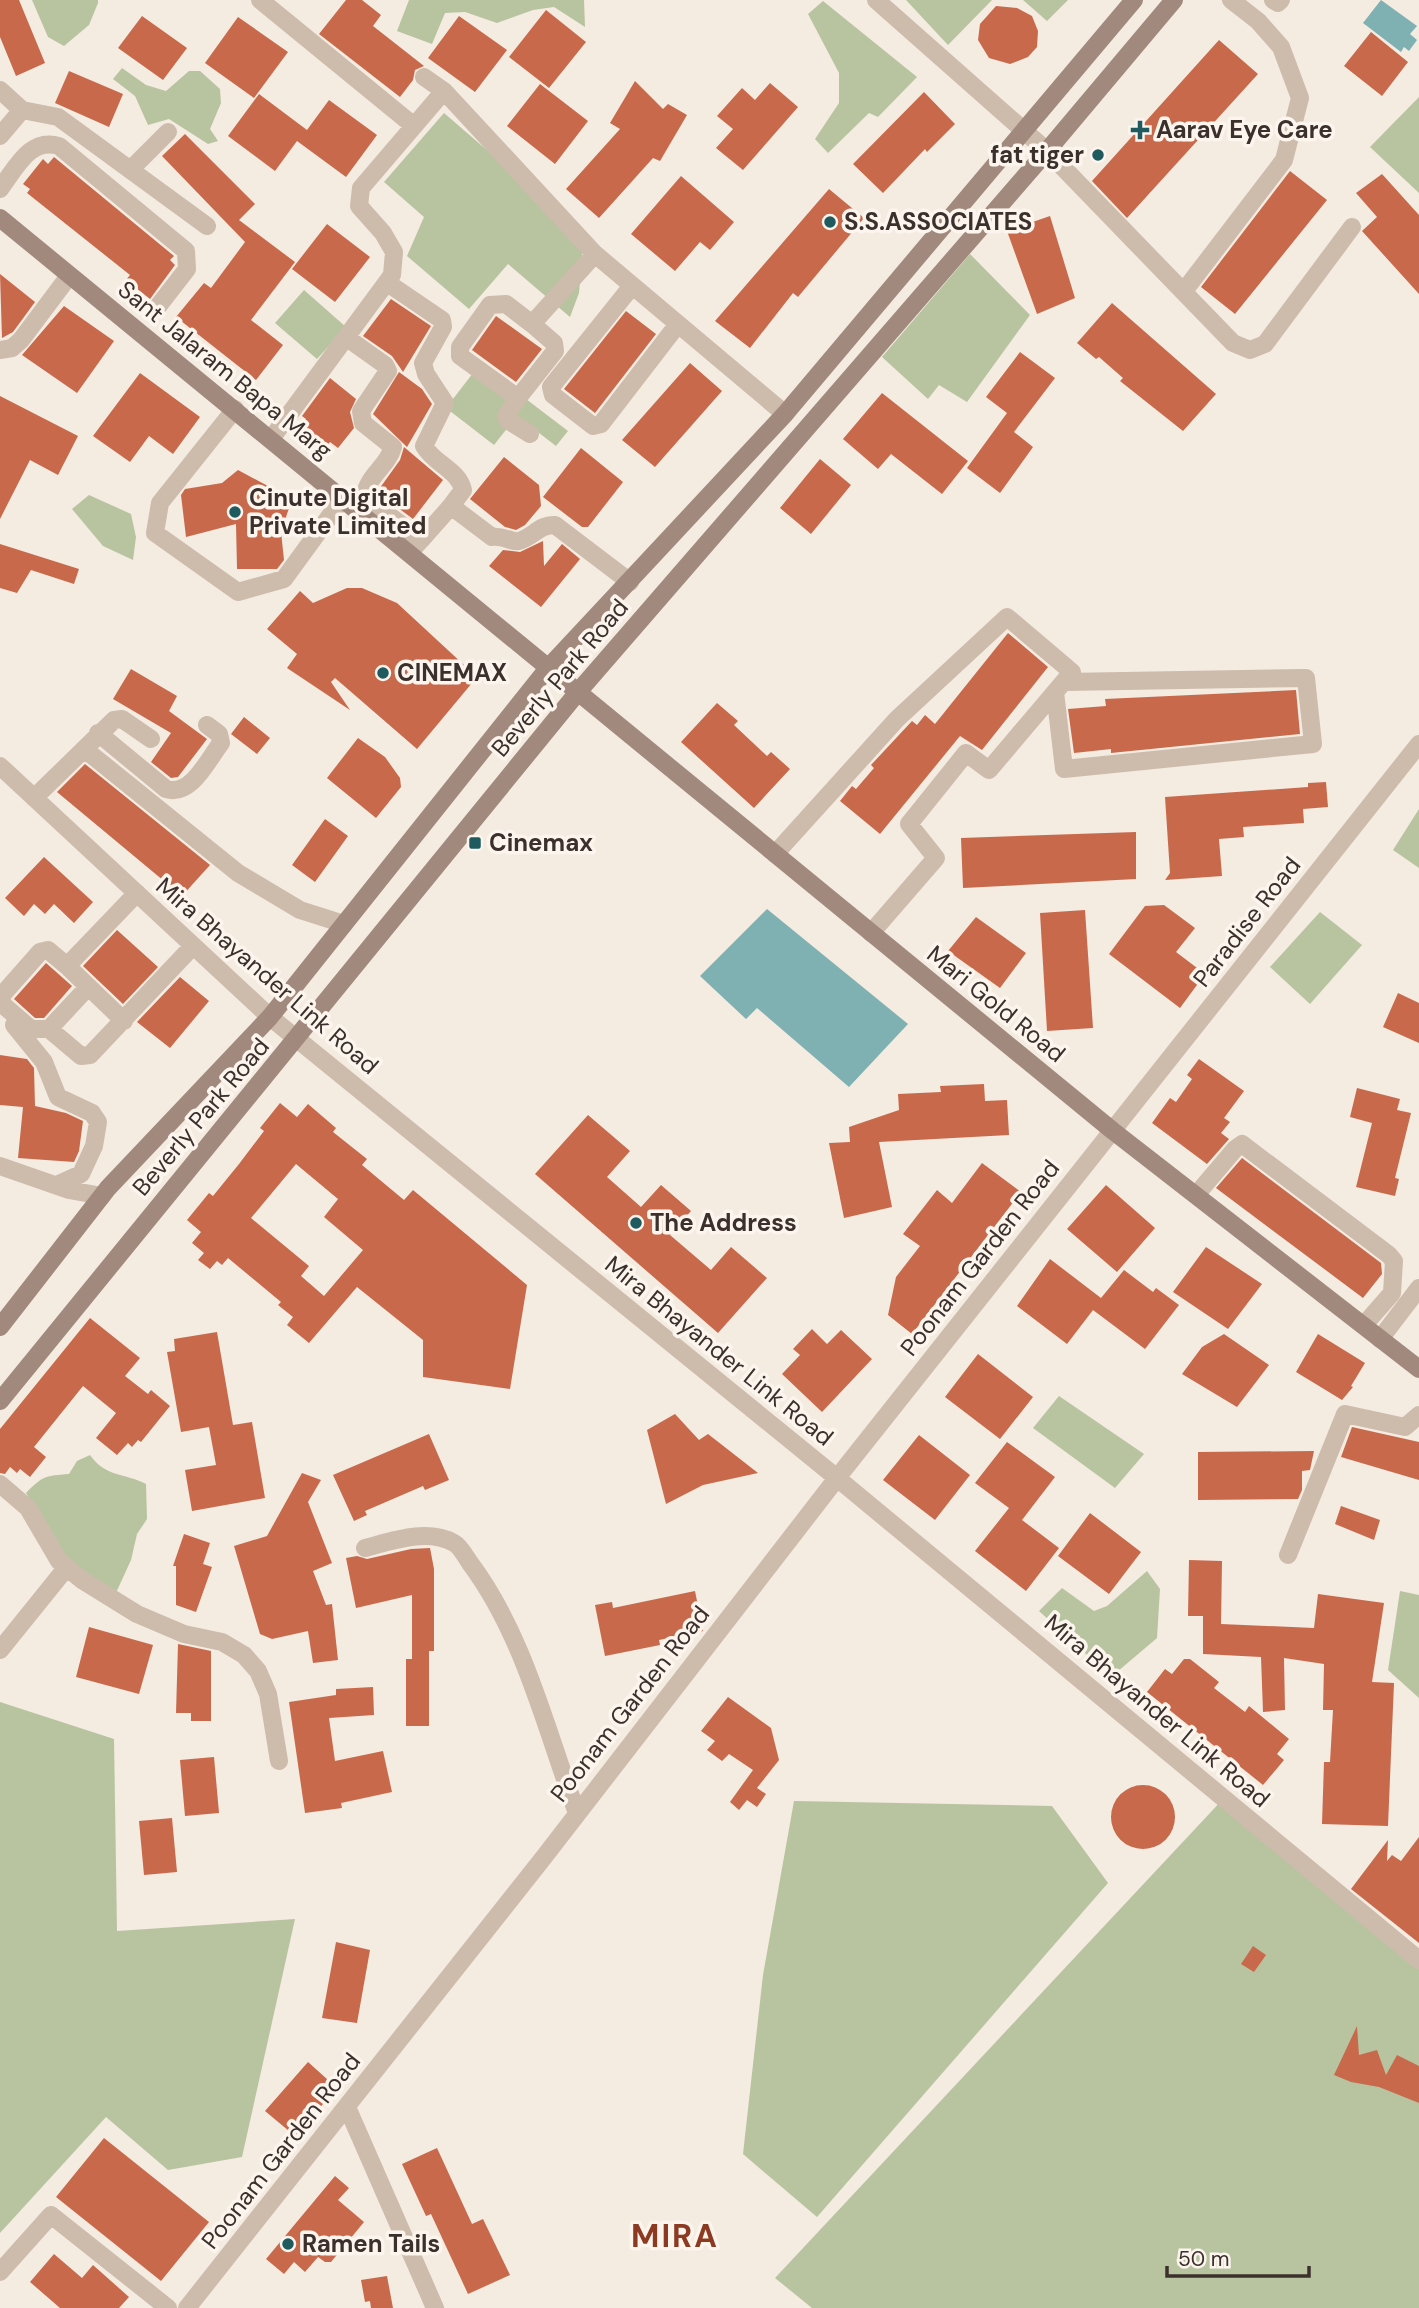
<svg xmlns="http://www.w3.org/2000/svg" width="1419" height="2308" viewBox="0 0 1419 2308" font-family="'DM Sans',sans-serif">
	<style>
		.green { fill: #b8c4a0 }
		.water { fill: #7fb0b2 }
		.building { fill: #c8694b; fill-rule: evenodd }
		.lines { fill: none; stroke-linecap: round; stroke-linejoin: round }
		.street { stroke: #cdbbac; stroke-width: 18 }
		.secondary { stroke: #a18a7d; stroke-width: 18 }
		.poi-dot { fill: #1f5a5e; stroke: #fbf5ee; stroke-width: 2.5 }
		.labels { text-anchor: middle; stroke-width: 7; stroke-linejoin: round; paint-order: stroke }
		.poi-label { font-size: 24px; font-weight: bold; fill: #3b302b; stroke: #fbf5ee; text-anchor: start }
		.street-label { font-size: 24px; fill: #3b302b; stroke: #fbf5ee }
		.district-label { font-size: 32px; font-weight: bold; letter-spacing: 2px; fill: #8c3b22; stroke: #fbf5ee }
	</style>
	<rect width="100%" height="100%" fill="#f4ebe1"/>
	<!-- green -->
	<path class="green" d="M32 0H98V3L89 25 64 46 48 37Z
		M409 0H584L585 27 554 7 533 10 497 23 465 12 445 13 432 44 397 31Z
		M906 0H992L948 45Z
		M1023 0H1068L1047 21Z
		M823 1 917 77 878 117 869 113 828 153 815 139 839 103V73L808 14Z
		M122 68 146 85 166 91 189 71H200L220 89 221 103 210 129 218 141 208 144 169 119 148 125 135 96 113 79Z
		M1419 97V193L1370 147Z
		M444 113 584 234 579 293 570 317 508 264 469 309 407 256 424 217 384 182Z
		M970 254 1030 315 967 402 939 385 928 399 882 357Z
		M304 290 346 327 317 359 275 323Z
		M480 364 568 431 556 446 517 416 494 445 446 408Z
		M89 495 131 514 136 537 133 560 103 546 72 509Z
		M1419 809V868L1393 850Z
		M1320 912 1362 945 1310 1004 1270 967Z
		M1059 1396 1144 1454 1115 1488 1033 1428Z
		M90 1455C105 1477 125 1473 146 1484L147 1519 137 1534 131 1560 115 1595 69 1562 26 1493C44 1475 45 1476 69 1474L77 1461Z
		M1147 1571 1160 1589 1157 1638 1111 1677 1039 1611 1062 1588 1094 1611 1107 1606Z
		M1400 1591 1419 1595V1698L1388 1670Z
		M0 1702 114 1739 117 1931 295 1919 242 2157 168 2170 106 2117 0 2233Z
		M1224 1798 1419 1960V2308H812L775 2278Z
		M794 1801 1052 1806 1108 1883 817 2217 743 2154 763 1975Z"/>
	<!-- water -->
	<path class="water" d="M1381 0 1417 26 1410 34 1417 40 1409 51 1404 47 1401 52 1363 23Z
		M767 909 908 1024 849 1087 757 1008 746 1019 700 976Z"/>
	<!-- building -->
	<path class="building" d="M0 0H19L45 63 16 76 0 37Z
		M346 0H362L381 15 373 26 424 66 415 70 413 80 400 97 319 34Z
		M996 6 1017 8 1032 16 1038 31 1037 47 1028 57 1010 64 989 58 978 40 980 24Z
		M546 10 586 42 549 88 509 57Z
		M142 16 187 48 163 80 118 48Z
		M459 16 507 50 475 92 428 58Z
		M238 17 288 52 254 98 205 63Z
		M1371 32 1408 62 1382 96 1344 66Z
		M1219 40 1258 74 1127 218 1092 181Z
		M69 71 123 94 109 127 55 103Z
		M635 81 663 109 668 104 687 115 660 161 653 158 599 218 566 189 620 129 610 123Z
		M770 83 798 107 743 170 716 148 733 129 717 116 742 88 755 100Z
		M540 84 588 121 555 164 507 126Z
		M924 92 955 124 927 152 925 149 883 193 853 164Z
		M259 94 307 130 329 100 377 135 346 177 297 141 275 171 228 136Z
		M185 134 255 204 239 220 295 262 251 320 283 345 256 380 176 317 204 283 211 288 245 242 162 156Z
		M54 157 174 256 170 260 175 265 150 299 126 280 130 275 27 193 30 189 23 184 43 159 48 164Z
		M1290 171 1327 200 1235 314 1201 287Z
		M1382 174 1419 215V294L1362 231 1377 217 1356 193Z
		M681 176 734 222 710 250 700 242 675 271 631 234Z
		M829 189 864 218 798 297 793 293 750 348 715 321Z
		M1050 216 1075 298 1037 314 1007 231Z
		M327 224 370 257 335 302 292 269Z
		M0 274 35 302 13 332 2 338Z
		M391 299 431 326 403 372 392 356 363 336Z
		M1112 303 1216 394 1183 431 1120 381 1123 378 1099 357 1096 359 1077 343Z
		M64 306 114 341 77 393 22 355Z
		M626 311 656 334 595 413 564 389Z
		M496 316 542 349 516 382 472 350Z
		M1020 352 1055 378 1014 432 1033 447 1000 493 967 468 1007 413 986 397Z
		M690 363 722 391 655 467 622 440Z
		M399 372 422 389 432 404 407 447 373 414Z
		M140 373 200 417 173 454 149 436 130 462 93 436Z
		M330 378 356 399 350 412 354 428 338 448 330 442 322 452 296 431 306 419 302 416Z
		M882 393 968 461 942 494 891 454 878 469 843 439Z
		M0 396 78 436 58 475 30 460 0 519Z
		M404 447 443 480 413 519 377 492 400 460Z
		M581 448 623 482 588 527H582L543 497Z
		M504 457 539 485 541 506 525 525 516 530 505 527 470 499Z
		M820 459 851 485 811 534 780 508Z
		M238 470 292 499 281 532 284 560 277 569H237L236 524 186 537 181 495 185 489 222 483Z
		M543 541 544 566 562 544 580 559 541 607 489 566 503 550 520 552Z
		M0 544 79 569 74 584 31 570 17 593 0 588Z
		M347 588H362L397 603 477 677 417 749 335 678 331 682 350 710 287 668 297 654 267 629 300 591 313 603Z
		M1008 633 1048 667 982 750 960 736 880 834 840 801 852 786 856 789 874 768 871 765 912 721 917 725 925 715 935 724Z
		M131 669 177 696 169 711 207 739 178 777 171 778 151 762 171 733 113 699Z
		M1296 690 1300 734 1111 753V749L1074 753 1068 709 1106 706 1105 699Z
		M717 703 738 721 734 725 767 756 771 752 790 769 754 808 681 742Z
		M244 717 270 738 257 754 231 734Z
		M358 738 385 757 400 778 401 787 376 818 327 778Z
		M85 764 210 865 182 896 57 792Z
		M1326 782 1328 807 1303 809 1304 823 1243 827 1244 837 1219 839 1222 876 1165 880 1170 873 1165 797 1308 787V783Z
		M325 819 348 836 315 882 292 865Z
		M1136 832V879L963 888 961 838Z
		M44 857 93 902 74 923 54 904 45 914 34 904 24 916 5 898Z
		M1164 905 1195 928 1176 952 1205 974 1180 1008 1109 954 1145 906Z
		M1085 910 1093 1028 1047 1031 1040 913Z
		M976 917 1026 953 1000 988 948 951Z
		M117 930 158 967 123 1004 83 966Z
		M46 963 72 986 44 1018H35L14 999Z
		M180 977 209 1001 170 1048 137 1022Z
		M1398 993 1419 1003V1043L1383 1027Z
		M0 1055 27 1059 34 1068 35 1106 66 1113 83 1121 79 1151 74 1162 18 1158 23 1107 0 1105Z
		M1199 1059 1244 1091 1224 1118 1230 1122 1221 1133 1229 1139 1207 1164 1152 1123 1170 1098 1176 1102 1192 1079 1187 1075Z
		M984 1084 985 1101 1007 1100 1009 1135 879 1142 892 1207 844 1218 829 1143 850 1142 849 1127 899 1110 898 1094 941 1092 940 1086Z
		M1357 1088 1400 1099 1397 1110 1411 1113 1395 1178 1399 1179 1395 1196 1356 1187 1372 1123 1350 1117Z
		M280 1103 297 1117 308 1104 336 1128 333 1132 367 1159 362 1165 404 1200 413 1190 527 1285 510 1389 423 1377V1340L357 1287 309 1343 287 1325 293 1317 278 1305 281 1302 228 1258 222 1265 217 1261 210 1269 198 1260 204 1253 192 1243 201 1232 187 1220 209 1193 213 1196 239 1164 264 1131 260 1128ZM296 1164 338 1199 324 1217 363 1250 324 1296 301 1276 309 1266 251 1218Z
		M588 1115 630 1151 607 1177 641 1207 661 1185 691 1211 670 1235 711 1270 731 1247 767 1278 718 1333 535 1174Z
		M1242 1158 1381 1263 1382 1274 1363 1298 1216 1188Z
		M982 1163 1021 1192 912 1334 888 1315 896 1277 920 1246 903 1234 937 1190 952 1203Z
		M1106 1185 1155 1228 1117 1272 1067 1229Z
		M1206 1247 1262 1284 1228 1329 1173 1292Z
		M1050 1259 1101 1298 1124 1270 1153 1292 1156 1288 1179 1305 1145 1349 1093 1310 1067 1344 1017 1306Z
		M90 1318 140 1358 125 1376 148 1394 151 1390 170 1406 141 1442 138 1440 132 1447 128 1443 117 1455 96 1438 116 1413 83 1386 34 1447 46 1457 30 1477 20 1469 17 1473 10 1467 5 1474 0 1473V1429Z
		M812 1329 827 1344 841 1330 872 1359 822 1412 782 1374 800 1355 793 1349Z
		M217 1332 233 1425 252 1422 265 1498 192 1511 185 1470 216 1465 209 1427 181 1432 167 1352 175 1351 174 1339Z
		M1224 1334 1269 1365 1237 1407 1182 1374 1202 1347Z
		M1318 1334 1365 1363 1351 1386 1353 1387 1342 1400 1296 1372Z
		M978 1354 1033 1397 1000 1439 945 1397Z
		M675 1414 699 1440 708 1434 758 1473 703 1485 666 1504 647 1430Z
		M1352 1427 1419 1442V1480L1341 1457Z
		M429 1434 449 1480 425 1490 423 1486 365 1511 367 1515 354 1521 333 1475Z
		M919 1435 970 1475 935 1520 883 1480Z
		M1007 1442 1055 1477 1022 1520 1059 1548 1026 1591 975 1551 1009 1508 975 1483Z
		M1314 1451 1310 1470 1302 1471V1490L1298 1499 1198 1500V1452Z
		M302 1473 321 1480 308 1502 332 1563 313 1571 326 1605 332 1604 338 1660 313 1663 308 1631 272 1639 260 1634 234 1546 267 1536Z
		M1341 1506 1380 1520 1374 1540 1335 1524Z
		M1090 1513 1141 1552 1109 1594 1058 1556Z
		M184 1534 210 1543 203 1564 212 1567 196 1612 176 1605V1566H173Z
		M430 1548 434 1569V1651H429V1726H406V1659H412V1595L356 1608 346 1558 357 1556 367 1559 411 1549Z
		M1189 1560 1222 1561 1221 1624 1314 1628 1318 1594 1384 1603 1372 1682 1394 1683 1388 1826 1322 1824 1324 1762H1330L1333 1710H1323L1324 1664 1284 1658 1285 1710 1263 1712 1261 1657 1203 1654V1616H1188Z
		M695 1591 703 1631 659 1640 660 1645 605 1656 595 1605 612 1602 613 1608Z
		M89 1627 153 1645 139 1694 76 1677Z
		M178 1644 211 1651V1721H191V1713H176Z
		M1184 1659H1190L1219 1682 1214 1688 1245 1712 1249 1706 1289 1739 1277 1754 1284 1760 1263 1785 1147 1692 1165 1669 1172 1674Z
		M373 1687 374 1715 329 1718 335 1761 383 1751 392 1792 341 1803 342 1808 305 1813 289 1702 336 1695V1689Z
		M728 1697 771 1728 779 1760 757 1788 766 1794 757 1807 747 1800 739 1810 730 1802 753 1770 729 1754 722 1761 707 1750 715 1741 701 1731Z
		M214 1757 219 1813 185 1816 180 1760Z
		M1111 1817a32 32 0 1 1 64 0a32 32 0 1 1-64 0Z
		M172 1818 177 1872 144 1875 139 1821Z
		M1419 1837V1943L1351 1889 1388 1840 1387 1861 1392 1855 1401 1861Z
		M336 1942 370 1950 357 2023 322 2018Z
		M1253 1946 1266 1955 1254 1972 1241 1964Z
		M1357 2026 1359 2055 1377 2050 1386 2075 1397 2055 1419 2066V2103L1379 2087 1351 2082 1334 2075Z
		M308 2062 337 2088 295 2136 265 2111Z
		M104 2138 209 2222 161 2281 56 2197Z
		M437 2148 472 2224 483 2219 510 2275 468 2294 431 2214 426 2216 402 2164Z
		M335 2176 349 2188 338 2200 364 2222 331 2262H325L318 2257 305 2272 294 2262 284 2274 266 2259Z
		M54 2254 82 2278 93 2265 129 2297 119 2308H60L30 2282Z
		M387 2276 393 2308H371L370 2301 365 2302 361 2280Z"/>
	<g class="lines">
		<!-- street -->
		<path class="street" d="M260 0 414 126
			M876 0 1047 151 1233 343 1250 350 1265 344 1352 227
			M1273 0 1278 3 1281 0
			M424 77 444 91 595 254 785 414
			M0 90 22 110 0 136
			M22 110 58 117 207 226
			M130 170 168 132
			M0 189C16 168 30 137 59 146L186 251 187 269 156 309
			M389 284 442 320 443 327 423 363 426 374 445 403 424 446C434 464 458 469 463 490L451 506 492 537C503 535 513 543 519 541 535 536 538 525 555 525L630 582
			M632 286 551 387 553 395 593 426 601 424 678 324
			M1184 291 1284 160 1300 98 1281 47 1258 21 1231 0
			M532 324 554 343 555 351 518 398 460 356V347L490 305 506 304 532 324 595 254
			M347 338 385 365 388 371 361 411 363 423 393 447C388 466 365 478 365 497L421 540 409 553
			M0 350 12 348 21 340 69 276
			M518 398 506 416 509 421 530 434
			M235 409 160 503 155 533 238 592 284 579 343 498
			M271 439 392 275 394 252 383 233 359 206 361 188 444 91
			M421 540 451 506
			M1055 692 1064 769 1313 744 1306 678 1064 682
			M98 733 166 789C191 797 207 761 221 743L219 734 207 725
			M88 752 238 873 300 910 344 924
			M0 766 270 1017 837 1478 1419 1960
			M34 798 114 720 122 719 151 739
			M775 854 897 719 1007 617 1072 672 989 770 966 753 909 824 936 858 871 933
			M137 893 67 966 48 950 40 952 2 995V1004L31 1029H49L81 1056 90 1055 193 946
			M67 966 124 1021
			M14 1025 44 1062 58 1097 92 1113 98 1122 94 1146 81 1174 59 1184
			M49 1029 88 987
			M0 1166 69 1190 102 1196
			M1196 1195 1235 1149 1242 1144 1389 1255 1394 1261 1392 1293 1364 1325
			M1380 1339 1419 1288
			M0 1484 28 1508 59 1561 82 1580 137 1614 184 1634 222 1642 244 1655 258 1671 268 1694 279 1761
			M365 1548C392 1541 427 1528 454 1543 460 1546 466 1557 470 1563 524 1635 546 1730 577 1813
			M1288 1555 1345 1414 1405 1427 1419 1415
			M0 1650 67 1567
			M347 2107 435 2308
			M0 2272 51 2215 168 2308
			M187 2308 544 1857 837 1478 1419 744"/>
		<!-- secondary -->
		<path class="secondary" d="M0 218 1113 1131 1419 1369
			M0 1327 108 1188 270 1017 548 668 785 414 1134 0
			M0 1401 578 692 1047 151 1174 0"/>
	</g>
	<!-- markers -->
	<g class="poi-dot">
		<path d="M1136.5 119.5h7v7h7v7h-7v7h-7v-7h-7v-7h7z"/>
		<circle cx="1098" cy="155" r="7"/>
		<circle cx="830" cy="222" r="7"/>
		<circle cx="235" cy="512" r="7"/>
		<circle cx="383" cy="673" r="7"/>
		<rect x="468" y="836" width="14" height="14" rx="3.5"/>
		<circle cx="636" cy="1223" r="7"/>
		<circle cx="288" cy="2244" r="7"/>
	</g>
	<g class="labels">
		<!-- poi labels -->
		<g class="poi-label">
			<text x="1156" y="138">Aarav Eye Care</text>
			<text x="1084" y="163" text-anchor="end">fat tiger</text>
			<text x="844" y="230">S.S.ASSOCIATES</text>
			<text x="249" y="506">Cinute Digital<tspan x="249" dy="28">Private Limited</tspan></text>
			<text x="397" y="681">CINEMAX</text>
			<text x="489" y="851">Cinemax</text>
			<text x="650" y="1231">The Address</text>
			<text x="302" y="2252">Ramen Tails</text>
		</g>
		<!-- street labels -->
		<g class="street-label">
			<text transform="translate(225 370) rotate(39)" y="8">Sant Jalaram Bapa Marg</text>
			<text transform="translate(560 678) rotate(-50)" y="8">Beverly Park Road</text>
			<text transform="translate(1247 922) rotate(-52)" y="8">Paradise Road</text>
			<text transform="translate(267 976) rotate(41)" y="8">Mira Bhayander Link Road</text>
			<text transform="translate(996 1004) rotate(39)" y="8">Mari Gold Road</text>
			<text transform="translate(201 1117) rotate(-50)" y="8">Beverly Park Road</text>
			<text transform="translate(980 1258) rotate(-52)" y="8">Poonam Garden Road</text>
			<text transform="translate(719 1351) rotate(39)" y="8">Mira Bhayander Link Road</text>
			<text transform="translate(630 1704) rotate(-52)" y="8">Poonam Garden Road</text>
			<text transform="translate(1157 1711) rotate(40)" y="8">Mira Bhayander Link Road</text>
			<text transform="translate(281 2151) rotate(-52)" y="8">Poonam Garden Road</text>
		</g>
		<!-- district labels -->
		<g class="district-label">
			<text x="675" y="2247">MIRA</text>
		</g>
	</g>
	<!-- scale -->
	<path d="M1167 2266v10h142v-10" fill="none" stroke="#3b302b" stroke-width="3.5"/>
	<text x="1178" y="2266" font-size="21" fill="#3b302b" stroke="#fbf5ee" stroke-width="5" paint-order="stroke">50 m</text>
</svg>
